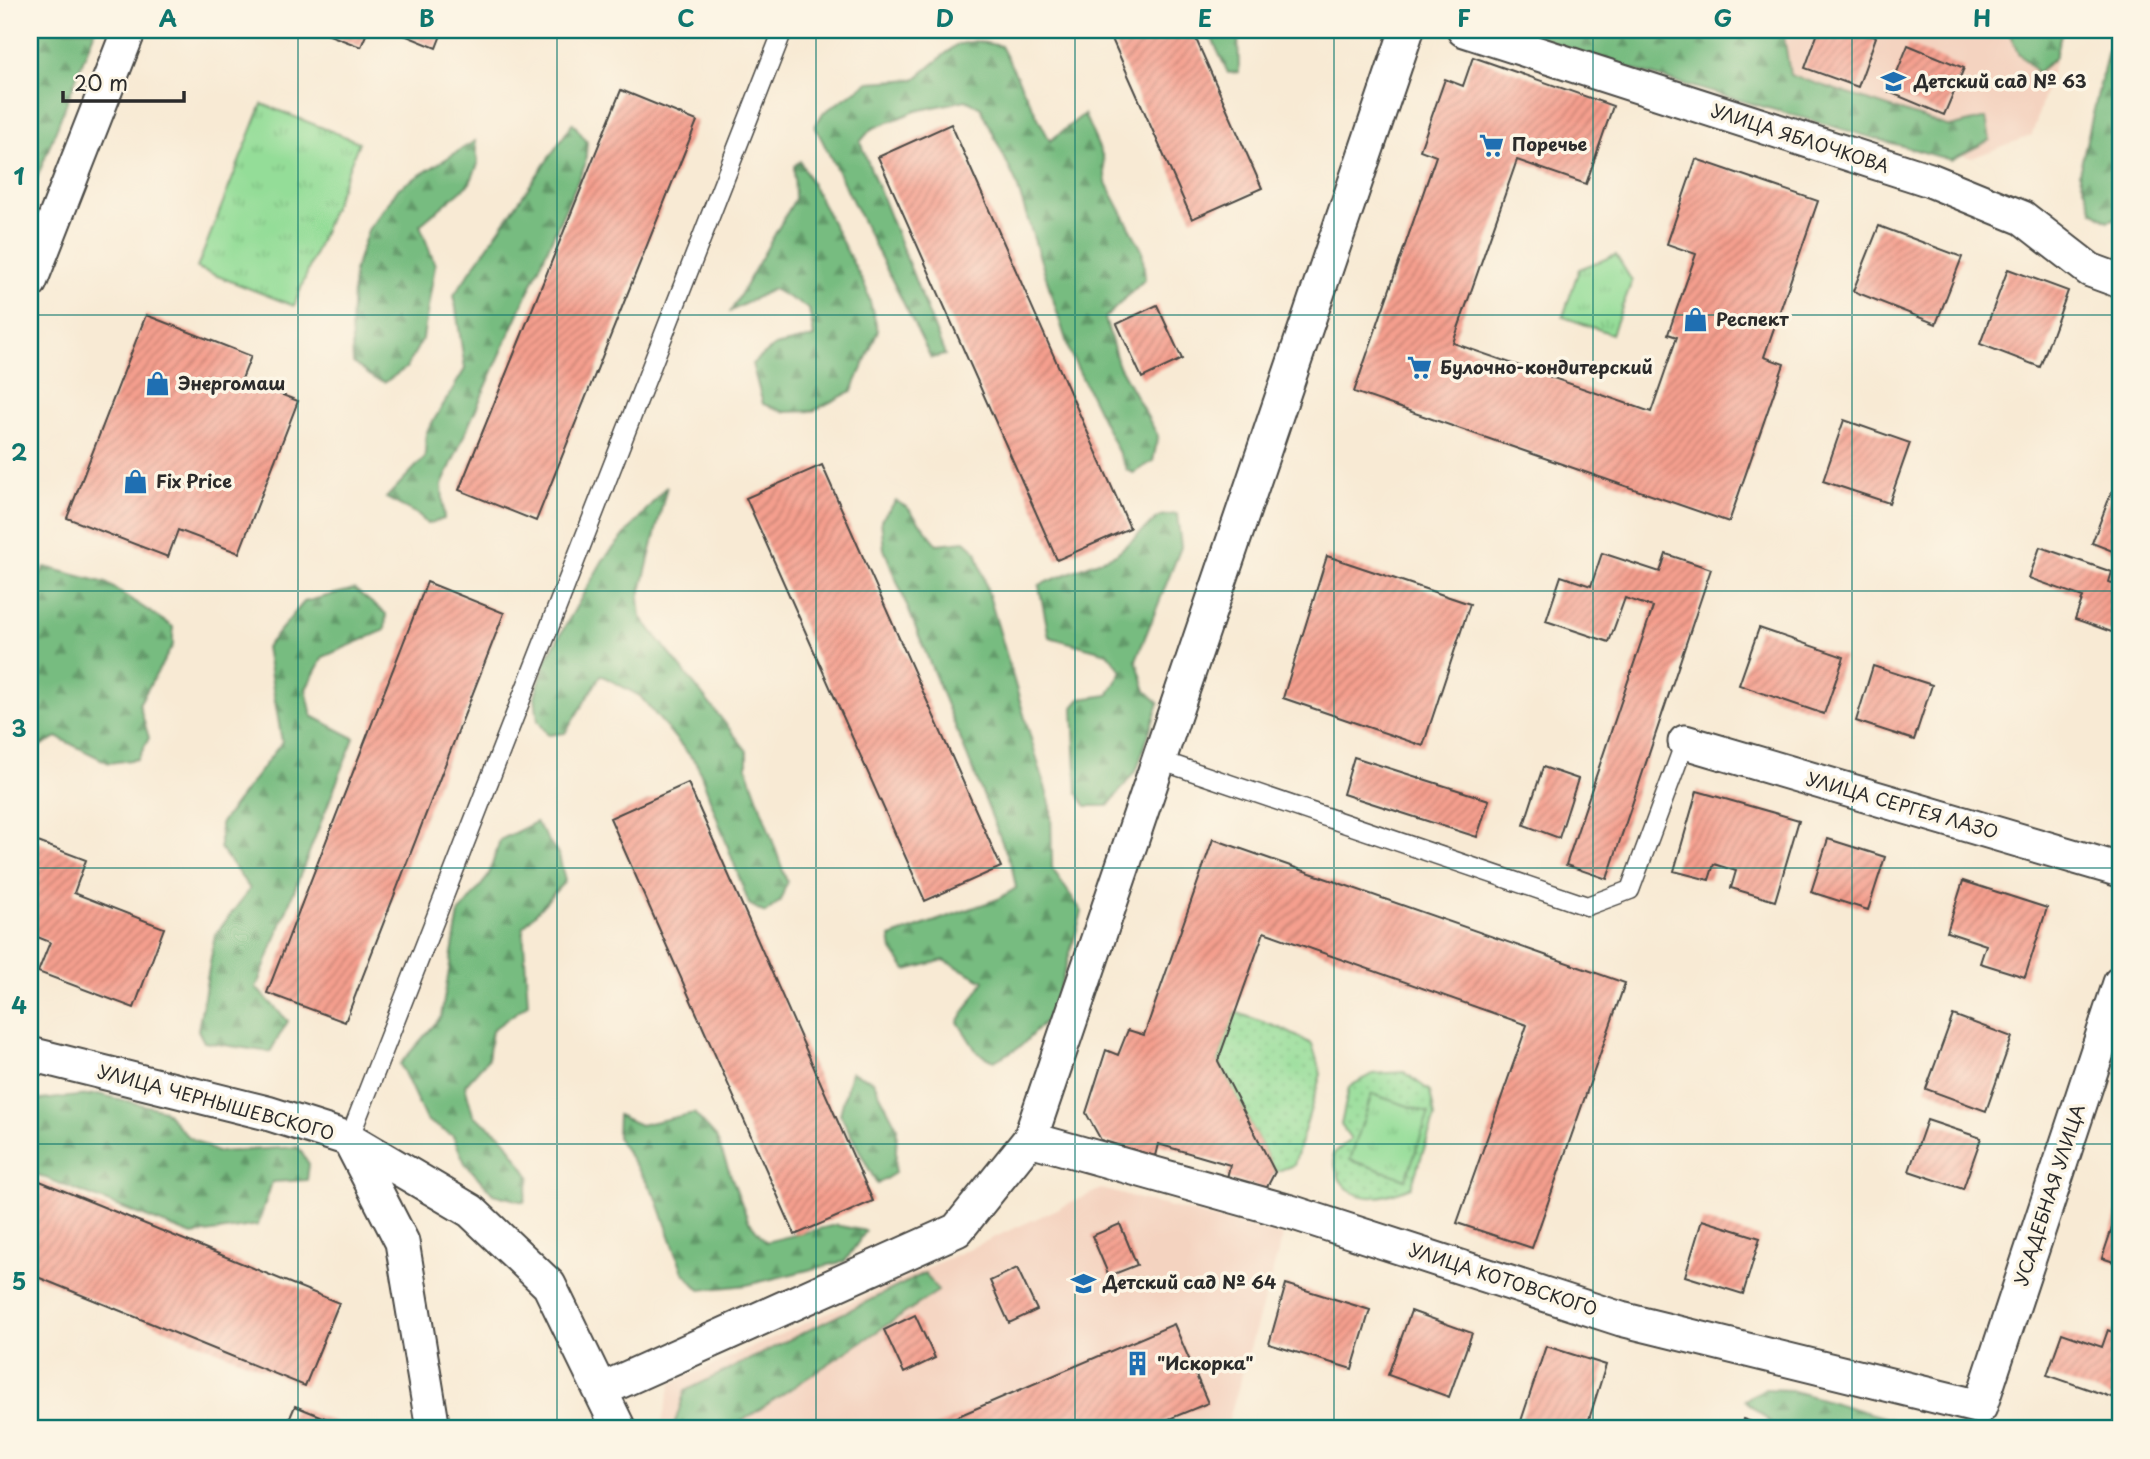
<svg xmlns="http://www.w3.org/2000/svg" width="2150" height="1459" viewBox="0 0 2150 1459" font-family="'Playpen Sans',sans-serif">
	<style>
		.built { fill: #f4d3c0 }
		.grass { fill: url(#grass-dots); stroke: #608462; stroke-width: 2 }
		.forest { fill: url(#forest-firs); stroke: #517456; stroke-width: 2 }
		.park { fill: url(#park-tufts); stroke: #608462; stroke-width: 2 }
		.building { fill: url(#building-hatch) }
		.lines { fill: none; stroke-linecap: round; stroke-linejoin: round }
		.service-casing { stroke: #4a4844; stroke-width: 21 }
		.minor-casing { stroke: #4a4844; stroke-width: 37 }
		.service { stroke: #fff; stroke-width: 18 }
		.minor { stroke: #fff; stroke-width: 33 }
		.grid { fill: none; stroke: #0f766e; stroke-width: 2; stroke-opacity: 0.55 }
		.labels { text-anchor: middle; stroke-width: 7; stroke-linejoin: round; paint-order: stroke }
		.poi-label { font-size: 18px; font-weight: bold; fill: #2b2b2b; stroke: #fcf5e5; text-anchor: start }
		.street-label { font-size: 18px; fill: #2b2b2b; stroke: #fcf5e5 }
		.neatline { fill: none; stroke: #0f766e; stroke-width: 2.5 }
		.grid-label { font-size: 23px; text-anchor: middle; font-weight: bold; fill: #0f766e }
	</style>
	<defs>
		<pattern id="grass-dots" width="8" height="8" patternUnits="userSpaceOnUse" patternTransform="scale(1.75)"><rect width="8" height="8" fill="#94dd98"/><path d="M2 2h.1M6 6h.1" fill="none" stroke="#80be83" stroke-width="1.8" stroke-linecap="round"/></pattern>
		<pattern id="forest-firs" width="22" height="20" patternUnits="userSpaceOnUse" patternTransform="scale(1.75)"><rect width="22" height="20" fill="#77bc80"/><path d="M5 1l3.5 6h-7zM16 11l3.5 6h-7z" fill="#629969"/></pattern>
		<pattern id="park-tufts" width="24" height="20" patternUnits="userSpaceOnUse" patternTransform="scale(1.75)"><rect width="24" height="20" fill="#94dd98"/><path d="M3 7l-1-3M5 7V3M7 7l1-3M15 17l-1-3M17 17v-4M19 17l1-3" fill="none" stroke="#80be83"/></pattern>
		<pattern id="building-hatch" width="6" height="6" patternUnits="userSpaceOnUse" patternTransform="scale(1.75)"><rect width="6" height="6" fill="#f59f8e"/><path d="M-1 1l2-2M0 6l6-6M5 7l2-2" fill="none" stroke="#c78274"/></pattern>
	</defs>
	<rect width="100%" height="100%" fill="#fcf5e5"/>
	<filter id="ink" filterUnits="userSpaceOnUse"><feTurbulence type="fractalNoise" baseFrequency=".0143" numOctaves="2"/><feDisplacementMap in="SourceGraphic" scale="14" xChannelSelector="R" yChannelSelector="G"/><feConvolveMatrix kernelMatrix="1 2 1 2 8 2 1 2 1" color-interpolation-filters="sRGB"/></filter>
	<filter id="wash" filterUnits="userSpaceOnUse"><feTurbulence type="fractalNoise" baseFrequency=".00686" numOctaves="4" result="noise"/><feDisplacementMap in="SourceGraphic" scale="28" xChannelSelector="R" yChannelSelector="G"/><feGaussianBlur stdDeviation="1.57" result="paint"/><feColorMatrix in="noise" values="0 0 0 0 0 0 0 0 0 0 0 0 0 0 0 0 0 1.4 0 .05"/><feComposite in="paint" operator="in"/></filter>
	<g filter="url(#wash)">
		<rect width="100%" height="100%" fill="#f8ead4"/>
		<!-- built -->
		<path class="built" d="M1580 30H2064L2032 135 1972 158Z
			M1101 1189 1283 1236 1226 1429H660L671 1384Z"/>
		<!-- grass -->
		<path class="grass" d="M1235 1012 1282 1029 1312 1044 1321 1074 1294 1165 1275 1172 1218 1061Z
			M1404 1072 1430 1091 1435 1117 1411 1187C1387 1197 1359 1206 1341 1181 1336 1175 1335 1162 1333 1154L1351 1139 1341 1125 1349 1087 1372 1074Z"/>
		<!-- forest -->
		<path class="forest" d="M30 30H95L30 196Z
			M1208 30H1238L1239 72 1228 73Z
			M1521 30H1783L1790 75 1950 127 1986 118 1990 140 1951 160 1588 57Z
			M2008 30H2062L2055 57 2038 73 2018 53Z
			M2113 30H2120V216L2108 221 2093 211 2079 173Z
			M975 41 1001 46 1050 141 1084 114 1103 157 1106 183 1142 250 1145 279 1105 318 1118 364 1158 436 1153 461 1133 473 1127 470 1070 353 1016 182 981 108 966 100 916 111 871 129 860 142 945 355 931 358 815 126 823 113 869 82 915 79 956 45Z
			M573 123 587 142 585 165 442 485 444 519 427 524 419 515 386 498 425 457 426 433 465 369 454 295Z
			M475 141 478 164 470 183 420 225 435 265 423 338 406 368 385 382 375 379 353 363 351 325 354 272 368 230 399 188Z
			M800 161 866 288 878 331 852 391 813 411 784 412 763 404 752 364 775 346 814 337 809 309 773 289 731 311 795 199 794 166Z
			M667 486 639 599 641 617 747 751V768L787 882 780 901 765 913 749 904 697 764 640 696 601 675 565 733 548 735 538 721 535 696 547 658 603 560Z
			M896 501 908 508 937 544 965 541 976 551 1051 807 1052 868 1082 912 1052 1014 1021 1046 994 1061 977 1052 958 1022 984 981 944 960 906 970 892 950 890 937 998 899 1016 888 1012 867 884 549 881 520Z
			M1177 514 1181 547 1136 660 1146 691 1159 703 1137 769 1108 806H1086L1077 792 1073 707 1080 699 1108 695 1122 671 1107 653 1049 637 1039 585 1116 554 1160 516Z
			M45 567 106 583 173 627V645L139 704 149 738 138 759 109 763 57 737 30 751V590Z
			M354 589 386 614 385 630 323 657 306 689 312 716 354 738 256 988 288 1021 270 1052 204 1042 198 1030 215 935 250 889 220 848V824L282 742 266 647 304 602Z
			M536 822 559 856 565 881 523 927 528 1004 492 1030 488 1059 465 1085 473 1115 503 1137 530 1177 524 1202 493 1194 465 1163 453 1136 426 1120 400 1064 441 1017 459 913 488 877 500 840Z
			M851 1072 873 1081 897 1127 895 1173 877 1184 840 1114Z
			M98 1094 164 1110 186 1135 216 1152 298 1147 309 1164 307 1180 272 1182 258 1225 192 1235 30 1172V1101Z
			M694 1113 716 1137 748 1220 766 1242 835 1225 866 1231 845 1261 747 1285 700 1290 683 1272 656 1197 617 1137 618 1115 640 1125Z
			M925 1273 938 1291 730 1429H673L685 1391Z
			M1764 1389 1791 1390 1923 1429H1793L1772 1424 1745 1400Z"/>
		<!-- park -->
		<path class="park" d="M262 104 359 142 294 306 197 268Z
			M1616 255 1632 281 1612 334 1563 317 1579 269Z
			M1372 1094 1429 1113 1406 1179 1350 1160Z"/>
		<g id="blocks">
			<!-- building -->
			<path class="building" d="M316 30H368L361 47Z
				M392 30H443L436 48Z
				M1108 30H1192L1262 188 1192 219Z
				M1819 30H1856L1876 37 1858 87 1805 68Z
				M1908 45 1964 68 1944 115 1889 92Z
				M1473 57 1613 106 1586 184 1517 160 1453 343 1651 412 1677 337 1668 334 1696 254 1667 244 1696 159 1818 201 1764 357 1784 364 1729 522 1354 392 1436 156 1420 150 1445 79 1463 86Z
				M621 90 697 121 536 521 459 490Z
				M951 124 1130 528 1057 560 878 157Z
				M1879 226 1962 257 1936 324 1853 291Z
				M2008 269 2068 291 2040 367 1980 344Z
				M1157 305 1182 359 1142 378 1117 324Z
				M146 315 251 356 242 379 298 401 239 553 178 530 168 557 67 518Z
				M1844 420 1910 443 1889 503 1823 481Z
				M822 465 1001 867 925 901 746 498Z
				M2112 491 2120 494V554L2092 543Z
				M2040 547 2112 572 2109 582 2120 586V635L2075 619 2083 597 2029 578Z
				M1602 553 1660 572 1666 554 1711 569 1607 879 1566 865 1653 607 1625 598 1609 642 1546 621 1561 576 1591 586Z
				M1327 556 1470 604 1423 746 1283 698Z
				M427 582 504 613 345 1022 267 993Z
				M1759 628 1844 657 1824 714 1739 685Z
				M1873 666 1932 685 1914 740 1856 721Z
				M1354 757 1489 800 1477 837 1343 794Z
				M1543 767 1578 779 1559 838 1524 825Z
				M688 783 873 1201 795 1235 610 818Z
				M1697 791 1799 820 1775 901 1731 888 1736 871 1714 864 1709 880 1674 871Z
				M30 839 86 860 74 893 164 928 134 1008 38 972 50 942 30 934Z
				M1213 839 1625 983 1532 1248 1457 1223 1527 1025 1264 932 1218 1061 1275 1172 1266 1189 1227 1178 1230 1165 1158 1144 1155 1156 1101 1140 1086 1113 1106 1050 1118 1055 1128 1030 1144 1035Z
				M1828 839 1885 857 1868 910 1811 892Z
				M1963 881 2047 908 2025 977 1980 963 1986 945 1947 932Z
				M1953 1015 2012 1037 1986 1111 1926 1089Z
				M1927 1120 1981 1138 1963 1189 1909 1171Z
				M30 1177 339 1303 305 1386 30 1274Z
				M2120 1204V1264L2102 1258Z
				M1702 1220 1760 1238 1743 1294 1685 1276Z
				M1120 1224 1137 1265 1109 1276 1092 1236Z
				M1017 1268 1037 1310 1009 1323 990 1281Z
				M1286 1284 1370 1310 1352 1369 1269 1344Z
				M1411 1311 1472 1333 1449 1397 1388 1375Z
				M915 1315 935 1358 904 1373 884 1330Z
				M1174 1324 1208 1403 1145 1429H928Z
				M2108 1330 2120 1334V1400L2047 1375 2062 1333 2102 1347Z
				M1546 1346 1606 1365 1586 1429H1548L1521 1421Z
				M295 1406 352 1429H285Z
				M1743 1419 1772 1429H1740Z"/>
		</g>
	</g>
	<g filter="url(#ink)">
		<use href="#blocks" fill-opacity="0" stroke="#4a4844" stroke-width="2"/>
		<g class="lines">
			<defs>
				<path id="service" d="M1159 760 1587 906 1630 890 1685 742
					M349 1139 783 30"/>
				<path id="minor" d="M1464 30 1930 180 2023 218 2090 270 2120 281
					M30 282 129 30
					M1685 742 2120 870
					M30 1054 267 1113 349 1139 471 1211 549 1285 619 1429
					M349 1139 402 1242 433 1429
					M1030 1139 1294 1213 1621 1319 1980 1407 2120 983
					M601 1390 957 1230 1030 1139 1407 30"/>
			</defs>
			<!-- service casing -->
			<use href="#service" class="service-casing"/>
			<!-- minor casing -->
			<use href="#minor" class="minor-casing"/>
			<!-- service -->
			<use href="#service" class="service"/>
			<!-- minor -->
			<use href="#minor" class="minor"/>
		</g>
	</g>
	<!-- grid -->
	<path class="grid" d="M298 30V1429M557 30V1429M816 30V1429M1075 30V1429M1334 30V1429M1593 30V1429M1852 30V1429M30 315H2120M30 591H2120M30 868H2120M30 1144H2120"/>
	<!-- icons -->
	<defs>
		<symbol id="school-bare" viewBox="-9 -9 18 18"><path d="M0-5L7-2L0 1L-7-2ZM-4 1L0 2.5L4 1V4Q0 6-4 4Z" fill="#1f6fb2" stroke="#fcf5e5" stroke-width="2.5" paint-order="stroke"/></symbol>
		<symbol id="supermarket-bare" viewBox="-9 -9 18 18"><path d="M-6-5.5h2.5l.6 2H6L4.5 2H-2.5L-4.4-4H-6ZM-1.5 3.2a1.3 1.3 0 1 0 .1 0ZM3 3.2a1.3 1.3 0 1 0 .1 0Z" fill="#1f6fb2" stroke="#fcf5e5" stroke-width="2.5" paint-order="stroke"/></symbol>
		<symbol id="shop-bare" viewBox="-9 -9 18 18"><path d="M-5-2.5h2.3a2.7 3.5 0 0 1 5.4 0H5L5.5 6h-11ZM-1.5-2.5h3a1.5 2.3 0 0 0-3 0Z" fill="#1f6fb2" stroke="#fcf5e5" stroke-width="2.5" paint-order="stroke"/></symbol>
		<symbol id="building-bare" viewBox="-9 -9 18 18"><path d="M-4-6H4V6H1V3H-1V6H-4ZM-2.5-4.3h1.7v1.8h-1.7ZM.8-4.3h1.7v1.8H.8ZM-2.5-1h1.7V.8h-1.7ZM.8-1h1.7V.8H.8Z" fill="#1f6fb2" stroke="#fcf5e5" stroke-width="2.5" paint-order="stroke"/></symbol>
	</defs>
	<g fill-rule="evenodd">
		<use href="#school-bare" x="1876" y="64" width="35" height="35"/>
		<use href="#supermarket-bare" x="1474" y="128" width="35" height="35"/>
		<use href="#shop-bare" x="1678" y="302" width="35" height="35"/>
		<use href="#supermarket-bare" x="1402" y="350" width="35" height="35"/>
		<use href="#shop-bare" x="140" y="366" width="35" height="35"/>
		<use href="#shop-bare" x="118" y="464" width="35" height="35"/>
		<use href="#school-bare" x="1066" y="1266" width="35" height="35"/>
		<use href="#building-bare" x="1120" y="1346" width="35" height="35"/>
	</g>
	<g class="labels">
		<!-- poi labels -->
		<g class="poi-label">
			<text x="1914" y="88">Детский сад № 63</text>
			<text x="1512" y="151">Поречье</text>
			<text x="1716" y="326">Респект</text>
			<text x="1440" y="374">Булочно-кондитерский</text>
			<text x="178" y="390">Энергомаш</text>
			<text x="156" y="488">Fix Price</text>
			<text x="1103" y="1289">Детский сад № 64</text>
			<text x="1157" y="1370">"Искорка"</text>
		</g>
		<!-- street labels -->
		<g class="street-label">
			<text transform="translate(1800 139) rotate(18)" y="6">УЛИЦА ЯБЛОЧКОВА</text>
			<text transform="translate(1902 806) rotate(16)" y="6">УЛИЦА СЕРГЕЯ ЛАЗО</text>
			<text transform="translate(216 1103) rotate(15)" y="6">УЛИЦА ЧЕРНЫШЕВСКОГО</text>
			<text transform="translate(2050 1195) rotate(-72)" y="6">УСАДЕБНАЯ УЛИЦА</text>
			<text transform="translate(1503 1280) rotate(18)" y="6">УЛИЦА КОТОВСКОГО</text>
		</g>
	</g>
	<!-- margin -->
	<rect width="2150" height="1459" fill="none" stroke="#fcf5e5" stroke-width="77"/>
	<!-- scale -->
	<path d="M63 91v10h121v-10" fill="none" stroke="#2b2b2b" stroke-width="3.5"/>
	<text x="74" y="91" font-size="21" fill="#2b2b2b" stroke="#fcf5e5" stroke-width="5" paint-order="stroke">20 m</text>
	<rect x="38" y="38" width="2074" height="1382" class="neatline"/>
	<g class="grid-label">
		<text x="168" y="27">A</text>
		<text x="427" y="27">B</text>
		<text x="686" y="27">C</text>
		<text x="945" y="27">D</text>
		<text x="1205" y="27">E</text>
		<text x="1464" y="27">F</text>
		<text x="1723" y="27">G</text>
		<text x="1982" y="27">H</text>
		<text x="19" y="185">1</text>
		<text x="19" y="461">2</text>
		<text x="19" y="737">3</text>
		<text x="19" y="1014">4</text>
		<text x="19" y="1290">5</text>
	</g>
</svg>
